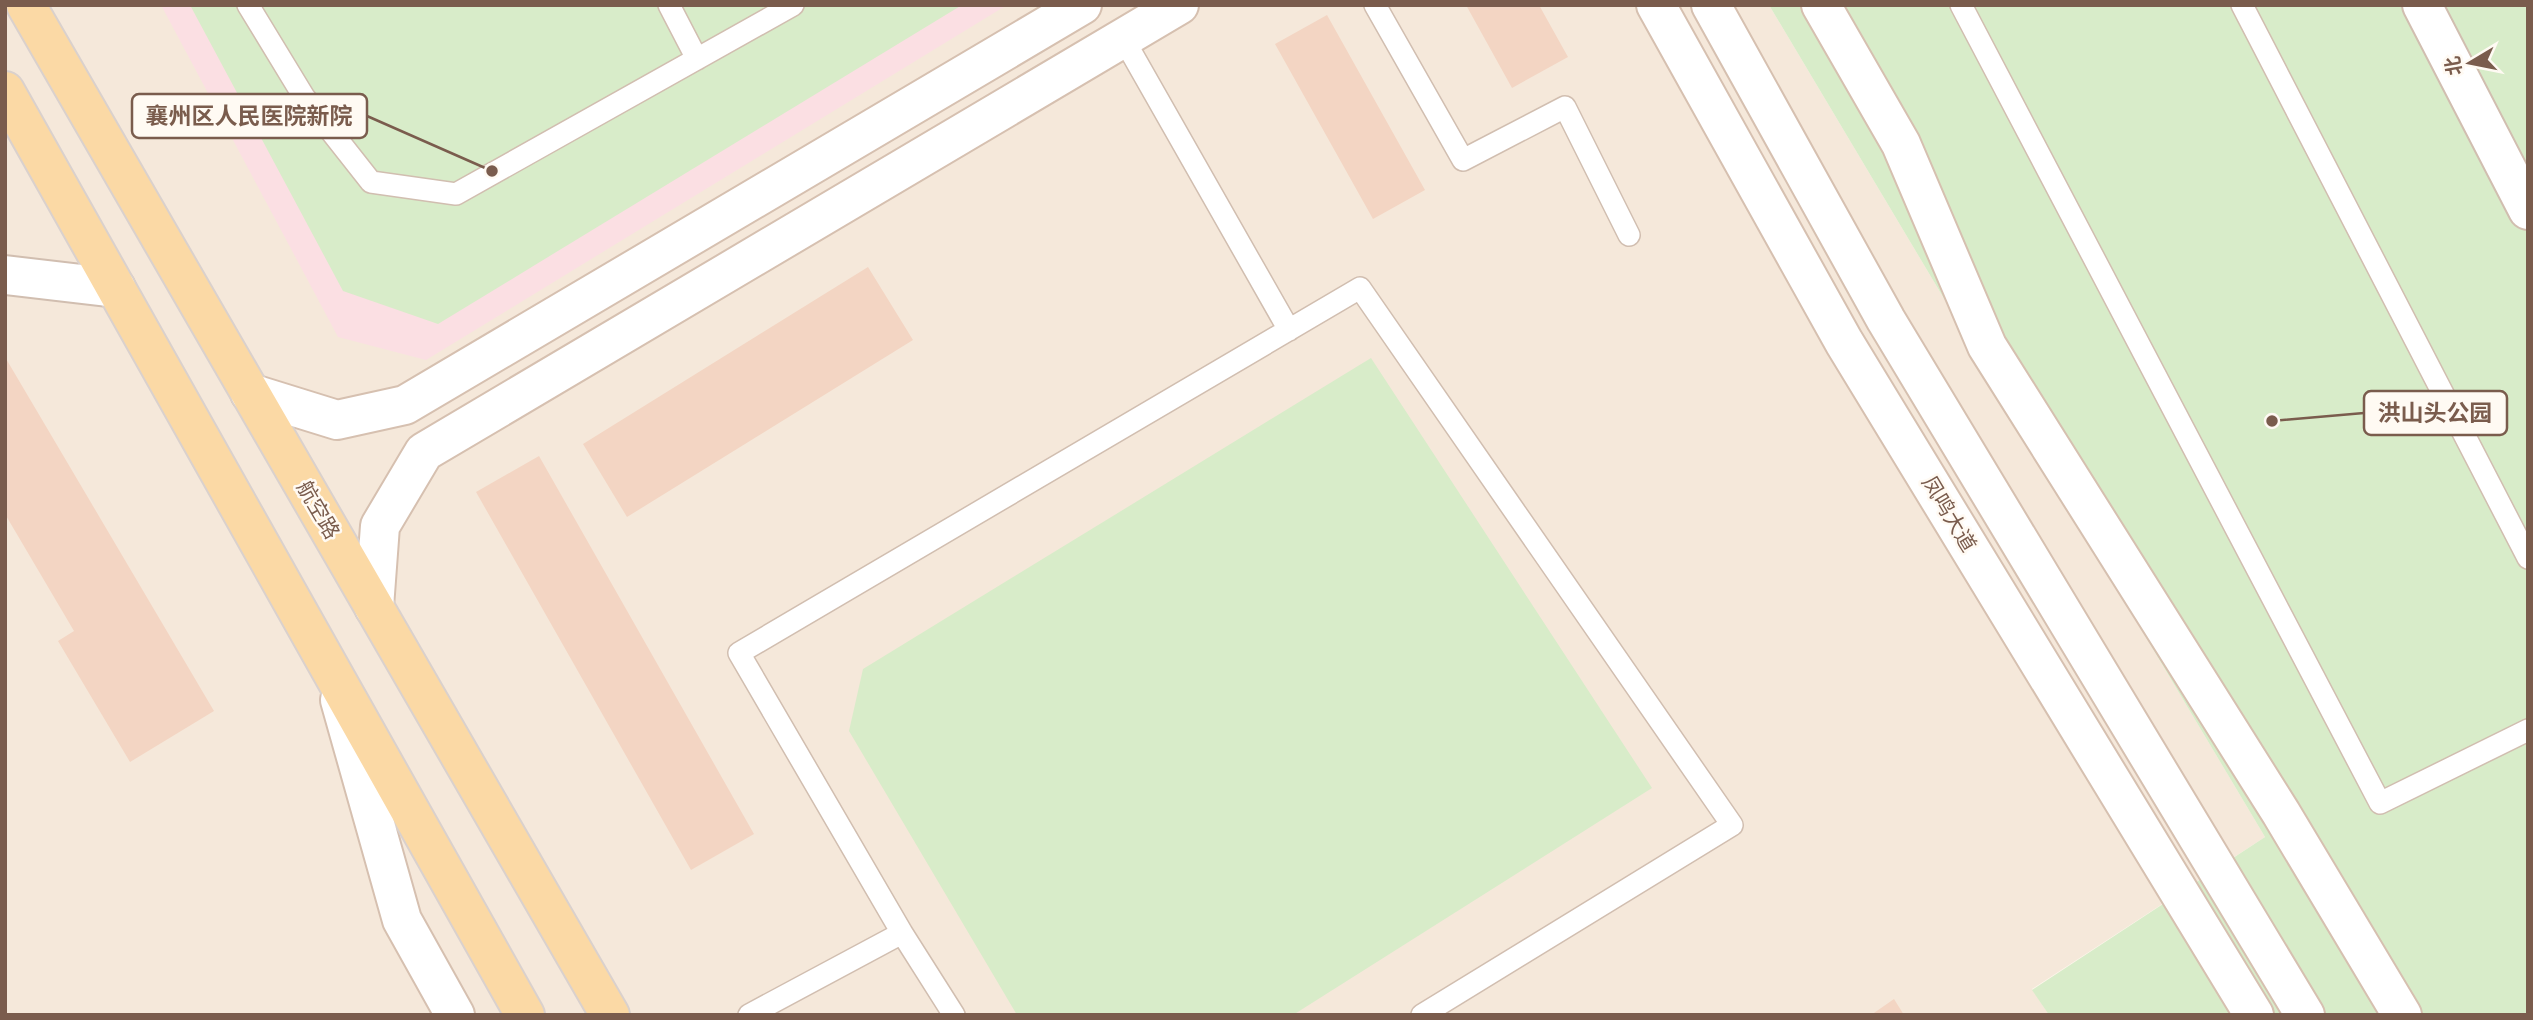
<svg xmlns="http://www.w3.org/2000/svg" width="2533" height="1020" viewBox="0 0 2533 1020" font-family="'Roboto Condensed','Noto Sans SC',sans-serif">
	<style>
		.residential { fill: #f5e8da }
		.medical { fill: #fbdfe3 }
		.green { fill: #d8ecc9 }
		.building { fill: #f3d5c3 }
		.lines { fill: none; stroke-linecap: round; stroke-linejoin: round }
		.lane-casing { stroke: #d1beb0; stroke-width: 24 }
		.street-casing { stroke: #d1beb0; stroke-width: 42 }
		.secondary-casing { stroke: #d6c0b0; stroke-width: 42 }
		.primary-casing { stroke: #dad1cd; stroke-width: 42 }
		.lane { stroke: #fff; stroke-width: 21 }
		.street { stroke: #fff; stroke-width: 38 }
		.secondary { stroke: #fff; stroke-width: 38 }
		.primary { stroke: #fbd9a5; stroke-width: 38 }
		.labels { text-anchor: middle; stroke-width: 5; stroke-linejoin: round; paint-order: stroke }
		.street-label { font-size: 21px; fill: #7a5c4d; stroke: #fffaf3 }
		.leader { fill: none; stroke: #7a5c4d; stroke-width: 2.5 }
		.callout-dot { fill: #7a5c4d; stroke: #fffaf3; stroke-width: 2.5 }
		.callout { fill: #fffaf3; stroke: #7a5c4d; stroke-width: 2.5 }
		.callout-label { font-size: 23px; text-anchor: middle; font-weight: bold; fill: #7a5c4d }
	</style>
	<rect width="100%" height="100%" fill="#fdf6ec"/>
	<!-- residential -->
	<path class="residential" d="M5 5H1769L2265 837 2032 989 2049 1015H5Z"/>
	<!-- medical -->
	<path class="medical" d="M161 5H1007L426 360 338 337Z"/>
	<!-- green -->
	<path class="green" d="M190 5H962L438 324 343 291Z
		M1769 5H2528V1015H2049L2032 990 2265 837Z
		M1371 358 1652 788 1293 1015H1017L849 731 863 669Z"/>
	<!-- building -->
	<path class="building" d="M1466 5H1539L1568 57 1512 88Z
		M1327 15 1425 190 1373 219 1275 44Z
		M868 267 913 340 627 517 583 444Z
		M5 357 214 711 130 762 58 641 74 631 5 514Z
		M539 456 754 834 691 870 476 492Z
		M1894 999 1904 1015H1871Z"/>
	<g class="lines">
		<defs>
			<path id="lane" d="M248 5 304 97 371 182 456 194 793 5
				M669 5 697 59
				M1375 5 1463 160 1565 107 1629 235
				M1961 5 2380 803 2528 730
				M2242 5 2528 558
				M1123 38 1289 330
				M749 1015 902 933
				M954 1015 902 933 739 653 1360 288 1732 825 1422 1015"/>
			<path id="street" d="M2422 5 2528 210
				M5 275 116 288"/>
			<path id="secondary" d="M1656 5 1844 342 2254 1015
				M1711 5 1886 320 2305 1015
				M1821 5 1901 144 1987 346 2281 813 2402 1015
				M250 393 337 420 405 405 1082 5
				M374 607 380 526 424 452 1179 5
				M340 700 402 920 455 1015"/>
			<path id="primary" d="M26 5 610 1015
				M5 91 525 1015"/>
		</defs>
		<!-- lane casing -->
		<use href="#lane" class="lane-casing"/>
		<!-- street casing -->
		<use href="#street" class="street-casing"/>
		<!-- secondary casing -->
		<use href="#secondary" class="secondary-casing"/>
		<!-- primary casing -->
		<use href="#primary" class="primary-casing"/>
		<!-- lane -->
		<use href="#lane" class="lane"/>
		<!-- street -->
		<use href="#street" class="street"/>
		<!-- secondary -->
		<use href="#secondary" class="secondary"/>
		<!-- primary -->
		<use href="#primary" class="primary"/>
	</g>
	<g class="labels">
		<!-- street labels -->
		<g class="street-label">
			<text transform="translate(318 510) rotate(60)" y="7">航空路</text>
			<text transform="translate(1949 514) rotate(59)" y="7">凤鸣大道</text>
		</g>
	</g>
	<!-- callouts -->
	<path class="leader" d="M492 171L367 116M2272 421L2364 413"/>
	<g class="callout-dot">
		<circle cx="492" cy="171" r="7"/>
		<circle cx="2272" cy="421" r="7"/>
	</g>
	<g class="callout">
		<rect x="132" y="94" width="235" height="44" rx="7"/>
		<rect x="2364" y="391" width="143" height="44" rx="7"/>
	</g>
	<g class="callout-label">
		<text x="249" y="124">襄州区人民医院新院</text>
		<text x="2435" y="421">洪山头公园</text>
	</g>
	<!-- border -->
	<rect width="2533" height="1020" fill="none" stroke="#7a5c4d" stroke-width="14"/>
	<!-- north arrow -->
	<g transform="translate(2470 63) rotate(260)" stroke="#fffaf3" stroke-width="5" paint-order="stroke">
	<path d="M0-5L12 26L0 18L-12 26Z" fill="#7a5c4d"/>
	<text y="-10" font-size="19" font-weight="bold" text-anchor="middle" fill="#7a5c4d">北</text>
	</g>
</svg>
